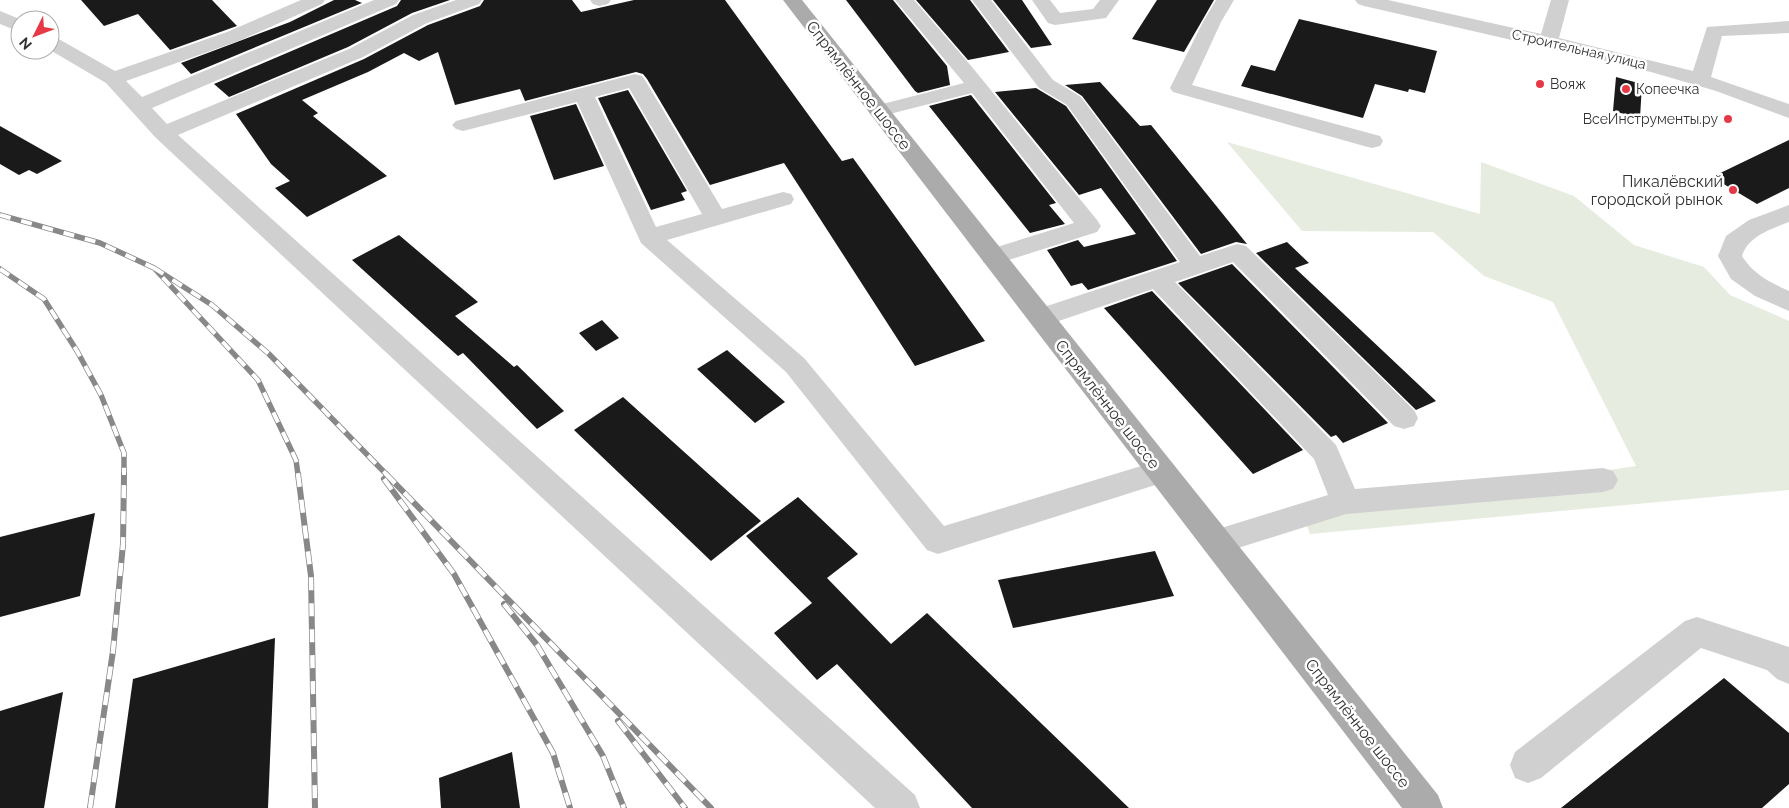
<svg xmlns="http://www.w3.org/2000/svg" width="1789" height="808" viewBox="0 0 1789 808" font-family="Raleway,sans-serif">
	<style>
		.green { fill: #e6ecdf }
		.building { fill: #1a1a1a }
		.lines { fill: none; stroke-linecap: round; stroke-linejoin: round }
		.minor { fill: #d0d0d0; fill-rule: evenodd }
		.major { fill: #ababab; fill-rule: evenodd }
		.rail-far1-casing { stroke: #888; stroke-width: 5.5 }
		.rail-casing { stroke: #888; stroke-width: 6 }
		.rail-far1 { stroke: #fff; stroke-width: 4; stroke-dasharray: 11; stroke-linecap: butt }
		.rail { stroke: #fff; stroke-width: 4.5; stroke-dasharray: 13; stroke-linecap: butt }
		.poi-dot { fill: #e63946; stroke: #fff; stroke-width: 2 }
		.labels { text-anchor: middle; stroke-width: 5; stroke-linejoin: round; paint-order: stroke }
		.far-street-label { font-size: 14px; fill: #333; stroke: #fff }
		.far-poi-label { font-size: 14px; fill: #333; stroke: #fff; text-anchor: start }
		.street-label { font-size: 16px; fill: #333; stroke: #fff }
		.poi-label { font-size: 16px; fill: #333; stroke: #fff; text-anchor: end }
	</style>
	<rect width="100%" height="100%" fill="#fff"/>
	<!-- green -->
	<path class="green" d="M1227 142 1480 214 1481 162 1574 196 1634 245 1704 267 1730 295 1789 321V490L1310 534 1303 516 1636 466 1553 302 1484 276 1433 232 1302 231Z"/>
	<!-- building -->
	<path class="building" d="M81 0H212L237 26 170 50 138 14 104 26Z
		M334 0H355L362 3 191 74 181 63 290 22Z
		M401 0H450L412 13 348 47 229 97 214 84 397 6Z
		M484 0H572L581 12 634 0H725L842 161 853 158 985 341 915 366 784 163 710 185 647 79 643 74 636 72 525 101 520 89 455 105 438 52 419 61 404 53 368 72 302 100 318 113 313 116 387 176 307 217 275 188 290 181 271 164 236 114 364 59 428 25 480 6Z
		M846 0H893L947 66 950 85 918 93 915 91Z
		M916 0H970L1009 52 968 60Z
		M993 0H1022L1052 45 1031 48Z
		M1157 0H1214L1184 52 1132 39Z
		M1299 19 1437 51 1425 93 1409 89 1408 92 1375 84 1363 118 1241 86 1251 65 1275 71Z
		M1616 77 1642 84 1640 118 1613 111Z
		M1100 82 1140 126 1151 125 1247 244 1236 242 1201 254 1082 96 1065 85Z
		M1036 88 1066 106 1177 261 1088 290 1082 283 1071 286 1047 250 1078 240 1084 247 1136 234 1101 188 1079 195 995 92Z
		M628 90 687 191 681 193 685 200 651 210 598 98Z
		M971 95 1056 203 1049 205 1065 224 1030 233 929 106Z
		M576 104 604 166 554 180 530 116Z
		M0 126 62 161 37 174 29 170 19 175 0 164Z
		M1789 140V188L1757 204 1712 177Z
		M399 235 478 302 455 316 514 367 517 365 564 411 537 429 463 353 458 356 352 260Z
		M1287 242 1309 263 1295 268 1436 401 1416 410 1256 253Z
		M1232 264 1388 423 1343 443 1336 435 1331 437 1178 283Z
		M1152 291 1303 450 1253 474 1104 308Z
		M602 320 619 338 596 351 579 333Z
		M727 350 785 402 755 423 697 369Z
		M623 397 761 521 711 561 574 430Z
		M798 497 858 554 827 578 891 644 927 613 1129 808H972L837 664 817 680 774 633 812 603 746 536Z
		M95 513 80 596 0 617V537Z
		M1155 551 1174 596 1013 628 998 580Z
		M275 638 268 808H115L133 679Z
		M1724 678 1789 733V784L1762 808H1561Z
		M63 692 44 808H0V711Z
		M512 752 520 808H441L439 778Z"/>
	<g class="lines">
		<!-- minor -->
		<path class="minor" d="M301 0H325L322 4 241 40 126 81 142 97 374 0H399L396 4 152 108 167 124 349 49 413 15 456 0H482L479 4 427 23 363 57 178 135 915 795 920 808H875L156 138 106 83 50 50V36L57 38 115 71 227 32Z
			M590 0H611L608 4 599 6 593 4Z
			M895 0H914L972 67 1097 220 1101 226 1097 232 993 265 984 263 981 257 984 251 1074 223 972 93 878 117 871 115 868 111 871 107 964 83Z
			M972 0H991L1053 80 1081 97 1200 256 1237 244 1246 246 1414 410 1418 418 1414 426 1404 429 1394 426 1233 262 1175 282 1336 445 1355 489 1603 468 1613 471 1618 480 1613 489 1603 492 1346 514 1216 555 1205 551 1201 542 1205 533 1328 495 1314 459 1153 289 1041 327 1032 325 1028 318 1032 311 1180 262 1067 105 1039 88Z
			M1032 0H1050L1060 13 1093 9 1100 0H1119L1106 18 1055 25 1048 23Z
			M1216 0H1234L1221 22 1192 85 1380 136 1383 141 1380 146 1372 148 1364 146 1173 92 1170 88 1203 22Z
			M1355 0H1388L1541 34 1551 0H1569L1559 38 1693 71 1707 27 1789 21V33L1722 36 1711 77 1789 104V118L1716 91 1651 72 1364 6 1358 4Z
			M0 11 22 20H20V32L0 24Z
			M635 74 642 76 645 80 722 209 783 192 791 194 794 199 791 204 667 240 804 358 944 526 1161 460 1171 464 1176 472 1171 480 938 554 927 550 786 372 641 243 577 102 463 131 456 129 452 125 456 121ZM629 88 702 214 656 227 595 97Z
			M1789 205V222C1771 229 1748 236 1742 256 1753 274 1771 283 1789 291V311L1755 296 1731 279 1718 256 1726 236 1749 220Z
			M1697 617 1789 647V684L1777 679 1767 670 1701 648 1541 778 1528 783 1515 778 1510 765 1515 752 1685 621Z"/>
		<!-- major -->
		<path class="major" d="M783 0H802L1438 795 1443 808H1402Z"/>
		<defs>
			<path id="rail-far1" d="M0 215 100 243 154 268 258 380 296 460 298 475
				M154 268 212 305 269 354 387 475
				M0 269 44 299 77 351 101 395 124 453V475"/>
			<path id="rail" d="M298 474 311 576 315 808
				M386 474 711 808
				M384 479 454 574 553 753 570 808
				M504 604 537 645 603 756 624 808
				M618 721 685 808
				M90 808 113 651 123 544 124 474"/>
		</defs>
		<!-- rail-far1 casing -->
		<use href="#rail-far1" class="rail-far1-casing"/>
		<!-- rail casing -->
		<use href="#rail" class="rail-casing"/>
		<!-- rail-far1 -->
		<use href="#rail-far1" class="rail-far1"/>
		<!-- rail -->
		<use href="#rail" class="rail"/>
	</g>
	<!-- markers -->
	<g class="poi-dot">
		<circle cx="1540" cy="84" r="5"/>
		<circle cx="1626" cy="89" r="5"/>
		<circle cx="1728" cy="119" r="5"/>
		<circle cx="1733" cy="190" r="5"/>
	</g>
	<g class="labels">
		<!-- far-street labels -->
		<g class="far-street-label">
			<text transform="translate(1579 49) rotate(13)" y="5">Строительная улица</text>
		</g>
		<!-- far-poi labels -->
		<g class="far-poi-label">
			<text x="1550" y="89">Вояж</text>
			<text x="1636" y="94">Копеечка</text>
			<text x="1718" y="124" text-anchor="end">ВсеИнструменты.ру</text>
		</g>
		<!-- street labels -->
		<g class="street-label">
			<text transform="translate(859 85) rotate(52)" y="6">Спрямлённое шоссе</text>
			<text transform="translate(1108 404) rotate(52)" y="6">Спрямлённое шоссе</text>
			<text transform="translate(1358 723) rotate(52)" y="6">Спрямлённое шоссе</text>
		</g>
		<!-- poi labels -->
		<g class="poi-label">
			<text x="1723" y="187">Пикалёвский<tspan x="1723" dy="18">городской рынок</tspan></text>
		</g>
	</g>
	<!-- north arrow -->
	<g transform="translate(35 35) rotate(228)"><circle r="24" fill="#ffffff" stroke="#adadad"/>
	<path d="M0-4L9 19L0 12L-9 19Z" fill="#e63946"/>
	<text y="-8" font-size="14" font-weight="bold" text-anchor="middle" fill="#333333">N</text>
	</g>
</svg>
